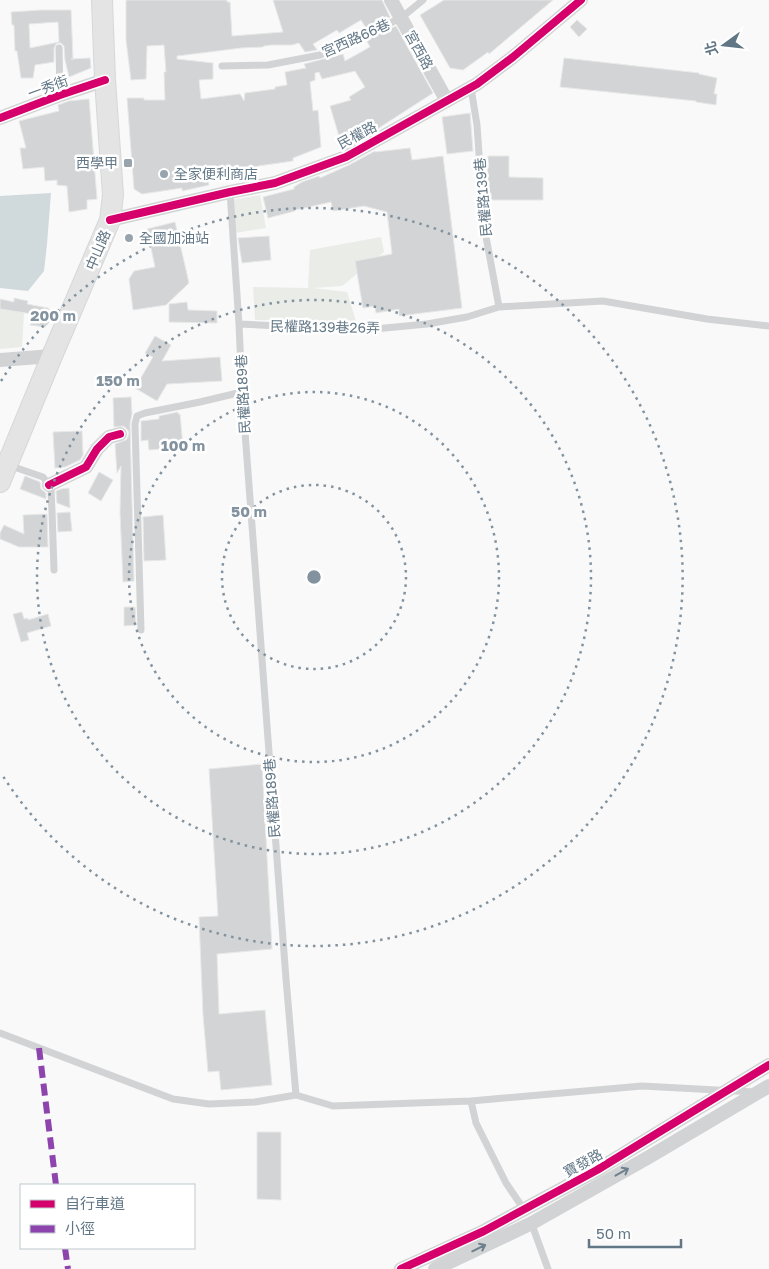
<svg xmlns="http://www.w3.org/2000/svg" width="769" height="1269" viewBox="0 0 769 1269" font-family="'Golos Text','Noto Sans TC',sans-serif">
	<style>
		.green { fill: #e9ece7 }
		.water { fill: #d0d9dc }
		.building { fill: #d2d4d5; stroke: #e8e8e8; fill-rule: evenodd }
		.lines { fill: none; stroke-linecap: round; stroke-linejoin: round }
		.secondary-casing { stroke: #d6d7d8; stroke-width: 22 }
		.lane { stroke: #d2d3d4; stroke-width: 7 }
		.street { stroke: #d2d3d4; stroke-width: 14 }
		.secondary { stroke: #e4e4e5; stroke-width: 20 }
		.quiet { stroke: #8e44ad; stroke-width: 6; stroke-dasharray: 12 6; stroke-linecap: butt }
		.cycleway-casing { stroke: #fff; stroke-width: 11 }
		.cycleway { stroke: #d6006c; stroke-width: 8 }
		.oneway { stroke: #6d808e }
		.ring { fill: none; stroke: #82929e; stroke-width: 2.5; stroke-dasharray: 2.5 5 }
		.poi-dot { fill: #97a4ae; stroke: #fff; stroke-width: 2 }
		.labels { text-anchor: middle; stroke-width: 5; stroke-linejoin: round; paint-order: stroke }
		.street-label { font-size: 14px; fill: #627786; stroke: #fff }
		.poi-label { font-size: 14px; fill: #627786; stroke: #fff; text-anchor: start }
		.centre { fill: #82929e; stroke: #fff; stroke-width: 2.5 }
		.ring-label { font-size: 15px; text-anchor: middle; font-weight: bold; fill: #82929e; stroke: #fff; stroke-width: 5; stroke-linejoin: round; paint-order: stroke }
	</style>
	<rect width="100%" height="100%" fill="#f9f9f9"/>
	<!-- green -->
	<path class="green" d="M260 195 266 228 235 233 231 200Z
		M381 237 384 252 342 286 313 288 347 292 356 321 255 320 253 287 308 288 310 250Z
		M0 309 24 313 22 347 0 349Z"/>
	<!-- water -->
	<path class="water" d="M51 193 47 244 44 271 28 291 0 288V196Z"/>
	<!-- building -->
	<path class="building" d="M126 0H227V2H230L232 36 283 32 273 0H382L390 17 366 28 361 20 339 33 337 30 313 44 317 50 305 52 299 43 292 45H271L264 46 263 47 241 48 177 56V59L213 63V79L199 80 201 99 240 94 244 101 245 93 275 89V87L287 85 285 72 306 68 304 64 343 54 345 61 370 47 367 41 371 39V38L396 26 433 93 368 135 341 143 330 106 351 100 349 97 365 87 355 71 322 79 319 72 315 73V80L310 82 313 111 318 110 321 147 293 158V161L258 166V169L246 170 247 173 208 180 209 185 182 191V188L142 194 134 189 127 98H144V100H165L164 72H166L164 45 147 46 146 79 131 80 126 40Z
		M444 0H553L489 54 488 52 463 70 450 68 420 15Z
		M41 10H71L73 59H71L90 58 91 68 69 77 65 60 64 46 61 43H58L56 44 54 48V62L35 65 33 78H21L17 51H15L14 25H12L11 12ZM58 22 59 42 30 48 29 24Z
		M577 20 587 29 579 37 570 27Z
		M564 58 699 73V74L717 78 714 94H717L716 105 696 102V101L560 87Z
		M89 99 97 199 87 200V209L69 212 67 186 57 185V180L45 181 44 167 23 169 20 148H26L19 121 59 111 58 105 69 101Z
		M470 113 473 151 447 154 442 117Z
		M410 148 412 160 443 156 462 308 399 316V309L376 313 375 306 363 308 355 261 392 254 387 212 364 206 333 211 331 202 295 210V211L268 218 263 197 294 189V187L302 182 319 176 320 178 349 165 375 151V152Z
		M488 156H509V177L543 178V200H490L491 193H487Z
		M175 222 189 283 166 305 133 310 129 279 134 271 155 267 147 229Z
		M269 236 271 260 242 263 238 238Z
		M14 298 28 301 27 304 48 308 51 311 48 324 45 327 30 325 32 314 0 309V299L14 302Z
		M187 302 188 310 217 311V323L169 322V304Z
		M155 336 171 345 162 361 220 357 222 381 167 384 157 401 135 388 153 357 145 353Z
		M131 397 132 414 130 424 134 581 123 582 120 512 121 466 117 473 115 444 126 440 128 437 129 432 126 428 123 426 114 427 113 398Z
		M178 412V414H180L183 447 149 450 148 440 141 441V421L159 419V416Z
		M82 431 83 455 80 460 65 467 55 468 53 432Z
		M99 472 113 480 101 501 88 493Z
		M25 476 40 482 41 489 46 493V499L20 489Z
		M69 488 70 508 57 503 56 491 61 489Z
		M70 512 72 531 58 532 57 513Z
		M47 514 48 547H19L0 539V533L4 525 24 534 23 515Z
		M163 515 166 560 144 561 143 517Z
		M124 607H135L136 625 124 626Z
		M22 612 24 619 28 618V620L48 614 51 626 27 633 29 640 21 642 13 614Z
		M262 764 272 949 217 954 219 1014 265 1010 272 1085 221 1090 219 1071 208 1072 203 1015 199 917 218 916 209 769Z
		M257 1132H281V1200L257 1199Z"/>
	<g class="lines">
		<defs>
			<path id="secondary" d="M0 482 52 356 110 220 113 195 105 80 102 0"/>
		</defs>
		<!-- secondary casing -->
		<use href="#secondary" class="secondary-casing"/>
		<!-- lane -->
		<path class="lane" d="M59 48 60 95
			M222 66 268 65 320 55 401 18 423 0
			M471 88 477 125 484 226 499 307
			M239 324 364 330 427 324 467 317 499 307 603 301 707 319 769 326
			M8 465 43 477 49 485 51 489 52 511 54 570
			M141 630 135 424 137 416 145 413 200 402 242 392
			M0 1033 173 1099 209 1104 255 1102 296 1095 286 979 242 392 239 324 230 192
			M296 1095 333 1106 471 1101 642 1086 754 1092
			M471 1101 476 1123 506 1183 525 1211
			M531 1222 548 1269"/>
		<!-- street -->
		<path class="street" d="M391 0 447 101
			M0 118 60 95 105 80
			M110 220 230 192 275 183 346 157 477 84 513 57 581 0
			M0 360 52 356
			M49 485 86 467 97 449 109 437 120 434
			M401 1269 484 1231 597 1170 769 1065
			M435 1269 532 1223 649 1157 769 1086"/>
		<!-- secondary -->
		<use href="#secondary" class="secondary"/>
		<!-- quiet -->
		<path class="quiet" d="M39 1048 56 1185
			M65 1248 68 1269"/>
		<defs>
			<path id="cycleway" d="M0 118 60 95 105 80
				M110 220 230 192 275 183 346 157 477 84 513 57 581 0
				M49 485 86 467 97 449 109 437 120 434
				M401 1269 484 1231 597 1170 769 1065"/>
		</defs>
		<!-- cycleway casing -->
		<use href="#cycleway" class="cycleway-casing"/>
		<!-- cycleway -->
		<use href="#cycleway" class="cycleway"/>
	</g>
	<!-- one-way arrows -->
	<defs><path id="oneway-shaft" d="M-6 0H5M1.5-3L5.5 0L1.5 3" fill="none" stroke-width="1.6" stroke-linecap="round" stroke-linejoin="round" transform="scale(1.25)"/></defs>
	<g class="oneway">
		<use href="#oneway-shaft" transform="translate(622 1172) rotate(-29)"/>
		<use href="#oneway-shaft" transform="translate(479 1248) rotate(-26)"/>
	</g>
	<!-- distance rings -->
	<g class="ring">
		<circle cx="314" cy="577" r="92"/>
		<circle cx="314" cy="577" r="185"/>
		<circle cx="314" cy="577" r="277"/>
		<path d="M1 381A369 369 0 1 1 1 773"/>
	</g>
	<!-- markers -->
	<g class="poi-dot">
		<rect x="123" y="158" width="10" height="10" rx="2.5"/>
		<circle cx="164" cy="174" r="5"/>
		<circle cx="129" cy="238" r="5"/>
	</g>
	<g class="labels">
		<!-- street labels -->
		<g class="street-label">
			<text transform="translate(356 38) rotate(-24)" y="5">宮西路66巷</text>
			<text transform="translate(419 50) rotate(61)" y="5">宮西路</text>
			<text transform="translate(48 87) rotate(-20)" y="5">一秀街</text>
			<text transform="translate(357 135) rotate(-28)" y="5">民權路</text>
			<text transform="translate(483 197) rotate(-95)" y="5">民權路139巷</text>
			<text transform="translate(98 250) rotate(-67)" y="5">中山路</text>
			<text transform="translate(325 327) rotate(1)" y="5">民權路139巷26弄</text>
			<text transform="translate(243 394) rotate(-93)" y="5">民權路189巷</text>
			<text transform="translate(272 798) rotate(-94)" y="5">民權路189巷</text>
			<text transform="translate(583 1163) rotate(-29)" y="5">寶發路</text>
		</g>
		<!-- poi labels -->
		<g class="poi-label">
			<text x="118" y="168" text-anchor="end">西學甲</text>
			<text x="174" y="179">全家便利商店</text>
			<text x="139" y="243">全國加油站</text>
		</g>
	</g>
	<circle cx="314" cy="577" r="8" class="centre"/>
	<g class="ring-label">
		<text x="53" y="321">200 m</text>
		<text x="118" y="386">150 m</text>
		<text x="183" y="451">100 m</text>
		<text x="249" y="517">50 m</text>
	</g>
	<!-- legend -->
	<rect x="20" y="1184" width="175" height="65" fill="#ffffff" stroke="#c0c9cf"/>
	<rect x="30" y="1200" width="25" height="8" fill="#d6006c" stroke="#c0c9cf"/>
	<text x="65" y="1209" font-size="15" fill="#627786">自行車道</text>
	<rect x="30" y="1225" width="25" height="8" fill="#8e44ad" stroke="#c0c9cf"/>
	<text x="65" y="1234" font-size="15" fill="#627786">小徑</text>
	<!-- north arrow -->
	<g transform="translate(724 45) rotate(255)" stroke="#ffffff" stroke-width="4" paint-order="stroke">
	<path d="M0-4L9 19L0 12L-9 19Z" fill="#627786"/>
	<text y="-8" font-size="14" font-weight="bold" text-anchor="middle" fill="#627786">北</text>
	</g>
	<!-- scale -->
	<path d="M589 1239v8h92v-8" fill="none" stroke="#627786" stroke-width="2.5"/>
	<text x="596" y="1239" font-size="15" fill="#627786" stroke="#ffffff" stroke-width="4" paint-order="stroke">50 m</text>
</svg>
